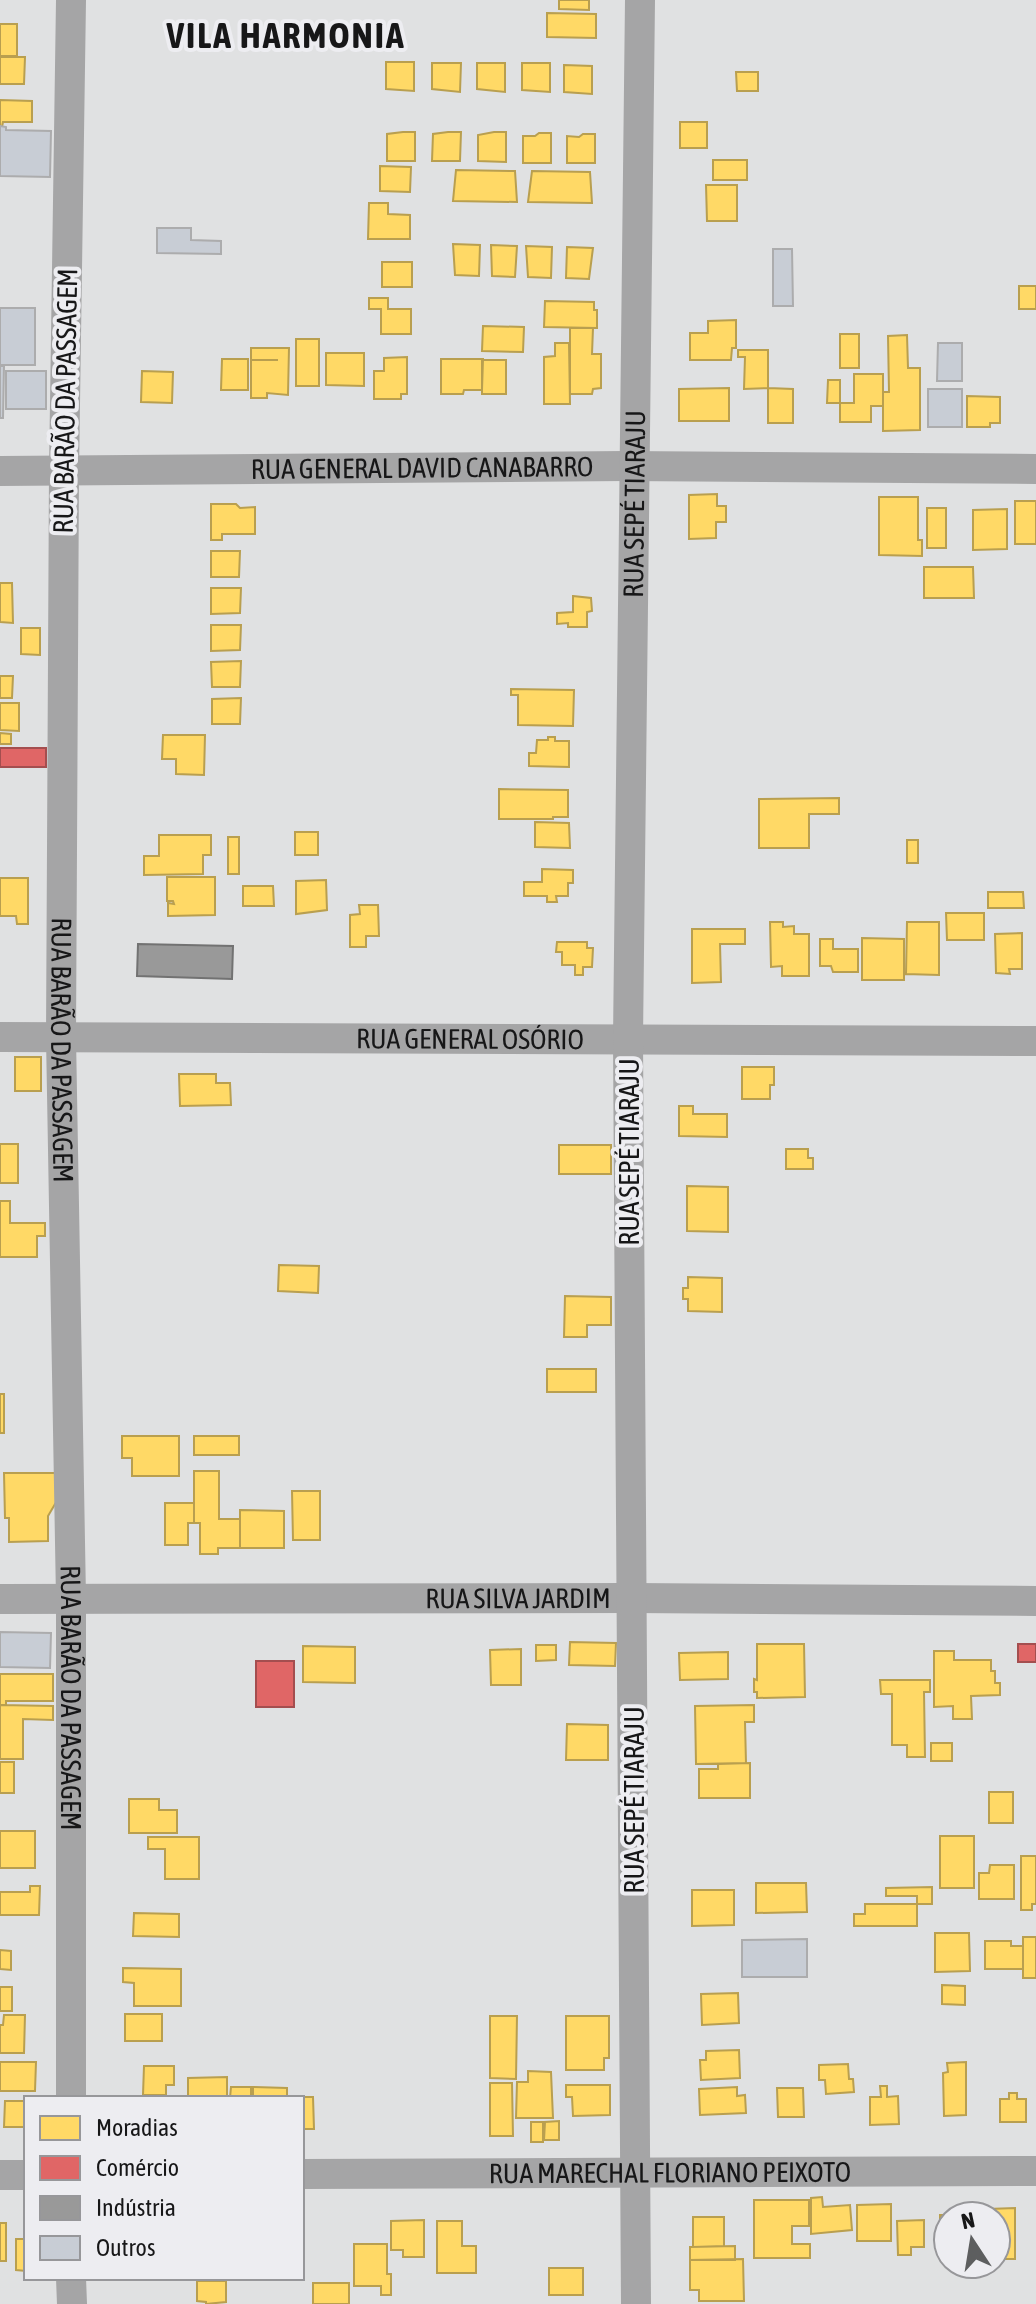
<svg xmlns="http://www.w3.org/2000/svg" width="1036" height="2304" viewBox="0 0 1036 2304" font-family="'Asap Condensed',sans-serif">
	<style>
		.homes { fill: #ffd966; stroke: #b99f4f; stroke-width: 2 }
		.shops { fill: #e06666; stroke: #a44e4f; stroke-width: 2 }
		.industry { fill: #999; stroke: #727272; stroke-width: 2 }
		.building { fill: #c8cdd5; stroke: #acacad; stroke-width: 2 }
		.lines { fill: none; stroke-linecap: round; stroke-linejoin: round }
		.minor { stroke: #a5a5a6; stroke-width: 30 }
		.labels { text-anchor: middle; stroke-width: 8; stroke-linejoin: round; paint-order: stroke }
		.street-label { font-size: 28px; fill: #171718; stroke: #ededf1 }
		.district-label { font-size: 36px; font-weight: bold; letter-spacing: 2px; fill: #171718; stroke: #ededf1 }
	</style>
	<rect width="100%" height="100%" fill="#e0e1e2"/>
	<!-- homes -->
	<path class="homes" d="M559 0H589V10L559 9Z
		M547 13 596 14V38L547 37Z
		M0 24H17V56H0Z
		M0 57H25L24 84H0Z
		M386 62H414V91L386 89Z
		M432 63H461L460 92 432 89Z
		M477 63H505V92L477 89Z
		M522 63H550V92L522 90Z
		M564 65 592 66V94L564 92Z
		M736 72H758V91H737Z
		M0 100 32 101V122H3L2 127H0Z
		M680 122H707V148H680Z
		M403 132H415V161H387V134Z
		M448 132H461L460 161H432L433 134Z
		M494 132H506V162L478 161V135Z
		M539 133H551V163H523V136H535Z
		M583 134H595V163H567V136L579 137Z
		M713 160H747V180H713Z
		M380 166 411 167 410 192 380 191Z
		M456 170 515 171 517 202 453 201Z
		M532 171 590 172 592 203 528 202Z
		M706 185H737V221H707Z
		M369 203H388V214L410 215V239H368Z
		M453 244 480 245 479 276 455 275Z
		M491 245 517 246 515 277 492 276Z
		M526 246 552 247 551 278 528 277Z
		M567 247 593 248 589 279 566 278Z
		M382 262H412V287H382Z
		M1019 286H1036V309H1019Z
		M369 298H388V309H411V334H381V309H369Z
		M545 301 594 302V310H597V328L544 327Z
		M736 320V348H732L731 360H690V333H708V321Z
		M483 326 524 327 523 352 482 351Z
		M570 328H593L592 354H601V388L593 389 592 394H570Z
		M840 334H859V368H840Z
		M907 335 908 368H920V430L883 431V392H889L888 336Z
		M296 339H319V386H296Z
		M555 343H569L570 404H544V357L555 356Z
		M251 348H289L288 395 267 393V398H251V360H278H251Z
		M738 350H768V388L744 389 745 357H738Z
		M326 353H364V386L326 385Z
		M407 357V394H401V399H374V371H384V358Z
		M222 359H248V390H221Z
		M441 359H483L482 390H464L463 394H441Z
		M482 360H506V394H482Z
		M142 371 173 372 172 403 141 402Z
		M854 374H883V406H871V422H840V403H854Z
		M828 380H840V403H827Z
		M729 388V421H679V389Z
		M768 388 793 389V423H768Z
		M967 396 1000 397V423H990V427H967Z
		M717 494V506H726V522H716V538L689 539V495Z
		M879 497H918V540H922V556L879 555Z
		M1015 501H1036V544H1015Z
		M211 504H236L240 508 255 507V534H222V540H211Z
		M927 508H946V548H927Z
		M1007 509V549L973 550V510Z
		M211 551H240L239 577H211Z
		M924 567H973L974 598H924Z
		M0 583H12L13 623 0 622Z
		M211 588H241L240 613 211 614Z
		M573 596 591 598 592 611 587 612V627H568V623L557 624V613L573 612Z
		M211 625H241L240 650 211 651Z
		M21 628H40V655L21 654Z
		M241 661 240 687H212L211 662Z
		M0 676H13L12 698H0Z
		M511 689 574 690 573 726 518 725V695H511Z
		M241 698 240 724H212V699Z
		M0 703H19V731L0 730Z
		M0 733 11 734V744H0Z
		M163 735H205L204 775 176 774V759H162Z
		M548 737H555V741H569V767L529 766V753H536L537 740H548Z
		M499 789 568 790V817H553V819H499Z
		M839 798V814H809V848H759V799Z
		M535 822 569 823 570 848 535 847Z
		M295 832H318V855H295Z
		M159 835H211V855H203V874L144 875V856H159Z
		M228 837H239V874H228Z
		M907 840H918V863H907Z
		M542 869 573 870V883H568V896H556L557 902H547V896H524V882H542Z
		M167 877H215V915L168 916V903L174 904 173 901H167Z
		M0 878H28V924H17L16 916H0Z
		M326 880 327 910 296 914V881Z
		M243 886H273L274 906H243Z
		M988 892H1023L1024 908H988Z
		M359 905H378L379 936H366V947H350V915L360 914Z
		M946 913H984V940H947Z
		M770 922H783V927L794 926V934H809V976H782V966L771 967Z
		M907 922H939V975L906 974Z
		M692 929H745V944H720L721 982 692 983Z
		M1022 933V969H1009L1010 974 996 973 995 934Z
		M862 938 904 939V980H862Z
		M820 939H833V949H858V972H833L831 966H820Z
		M557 942H587V948H593L592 967H583V975H575V965H562V952H556Z
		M15 1057H41V1091H15Z
		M742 1067H774V1085H770V1099H742Z
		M179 1074H216V1083H230L231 1105 180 1106Z
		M679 1106H693V1114H727V1137L679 1136Z
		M0 1144H18V1183H0Z
		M559 1145H611V1174H559Z
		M786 1149H808V1158H813V1169H786Z
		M687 1186 728 1187V1232L687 1231Z
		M0 1201H10V1223H45V1236H37V1257H0Z
		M279 1265 319 1266 318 1293 278 1291Z
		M688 1277 722 1278V1312L688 1311V1299H683V1288H688Z
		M565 1296 611 1297V1325H587V1337H564Z
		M547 1369H596V1392H547Z
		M0 1394H4V1433H0Z
		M122 1436H179V1476H132V1458H122Z
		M194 1436H239V1455H194Z
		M194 1471H219V1519H240V1548H218V1554H200V1523H194Z
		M4 1473H58V1499L48 1516V1541L9 1542V1518H5Z
		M292 1491H320V1540H293Z
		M165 1503H194V1523H188V1545H165Z
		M240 1510 284 1511V1548H240Z
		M570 1642 616 1643 615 1666 569 1665Z
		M757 1644H804L805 1697 757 1698V1692H754V1679L757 1680Z
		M536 1645H556V1660L536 1661Z
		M303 1646 355 1647V1683L303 1682Z
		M521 1649V1685H491L490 1650Z
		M934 1651H954V1660H991V1671H995V1683H1000V1695L971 1696 972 1719H953V1706L934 1707Z
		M728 1652V1679L680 1680 679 1653Z
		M0 1674H53V1701H6V1705H0Z
		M880 1680H930V1692H924L925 1757H907V1745H892V1694H881Z
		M0 1705 53 1706V1720L23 1719V1759H0Z
		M754 1705V1722H745L746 1763 696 1764 695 1706Z
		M567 1724 608 1725V1760H566Z
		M931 1743H952V1761H931Z
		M0 1762H14V1793H0Z
		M750 1763V1798H699V1769H718V1764Z
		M989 1792H1013V1823H989Z
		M129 1799H159V1810H177V1833H129Z
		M0 1831H35V1868H0Z
		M940 1836H974V1888H940Z
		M148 1837H199V1879H165V1849H148Z
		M1021 1856H1036V1904H1032V1910H1021Z
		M990 1865H1014V1899H979V1873H989Z
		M756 1883H806L807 1912 756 1913Z
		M30 1886H40L39 1915H0V1892H30Z
		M932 1887V1904H917V1896H886V1888Z
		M692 1890H734V1925L692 1926Z
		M865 1904H917V1926H854V1914H865Z
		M134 1913 179 1914V1937L133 1936Z
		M935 1933H969L970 1971 935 1972Z
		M1023 1937H1036V1978H1023Z
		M985 1941H1011V1946H1023V1969H985Z
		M0 1950 11 1951V1970L0 1969Z
		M123 1968 181 1969V2006H134V1983L123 1982Z
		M942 1985 965 1986V2005L942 2004Z
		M0 1987H12V2011H0Z
		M738 1993 739 2023 702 2025 701 1994Z
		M125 2014H162V2041H125Z
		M4 2015H25L24 2053H0V2025H3Z
		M490 2016H517L516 2079 490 2078Z
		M566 2016H609V2058H604V2070H566Z
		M739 2050 740 2078 701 2080 700 2060H706V2051Z
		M0 2062H36L35 2091H0Z
		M966 2062V2115L944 2116 943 2073 948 2072 947 2063Z
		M848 2064 849 2079H853L854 2092 826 2094 825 2080H819V2065Z
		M144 2066H174V2085H166V2095H143Z
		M528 2071 551 2072 553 2118H516L517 2082H528Z
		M227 2077V2098H188V2078Z
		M490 2083H512L513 2136H490Z
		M566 2085H610V2115L573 2116 572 2097H566Z
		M880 2086H887V2097L898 2096 899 2124 870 2125V2097H881Z
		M231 2087H251V2098H230Z
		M253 2087 287 2088V2098H253Z
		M737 2087V2096L745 2095 746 2113 700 2115 699 2089Z
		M777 2088H803L804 2117H778Z
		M1009 2093H1017V2099H1026V2122H1000V2099H1009Z
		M298 2097H313L314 2129H302V2098Z
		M5 2101H26V2127H4Z
		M559 2121V2140H544L545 2122Z
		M531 2122H543V2142H531Z
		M822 2197 823 2207 850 2205 852 2230 811 2234V2198Z
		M754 2200H809V2226H792V2244H810V2258H754Z
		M891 2204V2241H857V2205Z
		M1015 2208V2259H996V2216H988V2209Z
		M940 2215H976L948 2216V2257H940Z
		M693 2217H724V2246L693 2247Z
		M424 2220V2257H403V2250H391V2221Z
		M924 2220V2247H911V2255H898L897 2221Z
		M437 2221H462V2246H476V2273H437Z
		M0 2223H6V2261H0Z
		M16 2239H26V2271L16 2270Z
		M354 2244H387V2274H391V2295H381V2286H354Z
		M735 2246V2260H690V2247Z
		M743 2259 744 2301H699V2290H690V2260Z
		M549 2268H583V2295H549Z
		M197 2281H226V2302L206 2304V2302L197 2301Z
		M313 2283H349V2304H313Z"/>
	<!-- shops -->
	<path class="shops" d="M0 748H46V767H0Z
		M1018 1644H1036V1662H1018Z
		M256 1661H294V1707H256Z"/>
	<!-- industry -->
	<path class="industry" d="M138 944 233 946 232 979 137 976Z"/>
	<!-- building -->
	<path class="building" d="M0 126 6 127V130L51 131 50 177 0 176Z
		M157 228H191V240L221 241V254L157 253Z
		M773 249H792L793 306H773Z
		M0 308H35V365H0Z
		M938 343H962V381H937Z
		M0 366H4L3 418H0Z
		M6 371H46V409H6Z
		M928 389H962V427H928Z
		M0 1632 51 1633 50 1668 0 1667Z
		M807 1939V1977H742V1940Z"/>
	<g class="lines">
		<!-- minor -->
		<g class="minor">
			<path id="s1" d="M71 0 64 471 61 1037 71 1598V2098"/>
			<path id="s2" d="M0 471 625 466 1036 469"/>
			<path id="s3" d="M0 1037 1036 1041"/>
			<path id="s4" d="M0 1599 633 1598 1036 1601"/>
			<path id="s5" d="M302 2174 1036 2171"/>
			<path d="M0 2175H26"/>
			<path d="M71 2278 72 2304"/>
			<path id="s6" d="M636 2304 628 1039 640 0"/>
		</g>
	</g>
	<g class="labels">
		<!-- street labels -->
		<g class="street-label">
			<text transform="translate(65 401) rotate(-89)" y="10">RUA BARÃO DA PASSAGEM</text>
			<text dy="10" stroke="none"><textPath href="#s2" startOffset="422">RUA GENERAL DAVID CANABARRO</textPath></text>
			<text dy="10" stroke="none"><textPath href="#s6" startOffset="1800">RUA SEPÉ TIARAJU</textPath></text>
			<text dy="10" stroke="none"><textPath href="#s3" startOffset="470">RUA GENERAL OSÓRIO</textPath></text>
			<text dy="10" stroke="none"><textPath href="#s1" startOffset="1050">RUA BARÃO DA PASSAGEM</textPath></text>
			<text transform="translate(629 1152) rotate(-90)" y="10">RUA SEPÉ TIARAJU</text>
			<text dy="10" stroke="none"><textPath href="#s4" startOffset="518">RUA SILVA JARDIM</textPath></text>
			<text dy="10" stroke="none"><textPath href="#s1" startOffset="1698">RUA BARÃO DA PASSAGEM</textPath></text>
			<text transform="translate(634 1800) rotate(-90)" y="10">RUA SEPÉ TIARAJU</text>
			<text dy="10" stroke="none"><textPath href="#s5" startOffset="368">RUA MARECHAL FLORIANO PEIXOTO</textPath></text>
		</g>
		<!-- district labels -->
		<g class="district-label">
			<text x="286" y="48">VILA HARMONIA</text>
		</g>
	</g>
	<!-- legend -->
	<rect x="24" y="2096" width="280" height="184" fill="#ededf1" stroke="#97979a" stroke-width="2"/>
	<rect x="40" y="2116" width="40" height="24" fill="#ffd966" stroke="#97979a" stroke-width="2"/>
	<text x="96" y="2136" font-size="24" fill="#171718">Moradias</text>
	<rect x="40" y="2156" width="40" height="24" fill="#e06666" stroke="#97979a" stroke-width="2"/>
	<text x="96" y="2176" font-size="24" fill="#171718">Comércio</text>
	<rect x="40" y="2196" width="40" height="24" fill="#999999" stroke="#97979a" stroke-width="2"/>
	<text x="96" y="2216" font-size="24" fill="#171718">Indústria</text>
	<rect x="40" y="2236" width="40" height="24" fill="#c8cdd5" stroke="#97979a" stroke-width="2"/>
	<text x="96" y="2256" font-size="24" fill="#171718">Outros</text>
	<!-- north arrow -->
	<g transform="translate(972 2240) rotate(348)"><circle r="38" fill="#ededf1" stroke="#97979a" stroke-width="2"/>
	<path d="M0-6L14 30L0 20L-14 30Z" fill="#5d5e5f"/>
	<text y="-12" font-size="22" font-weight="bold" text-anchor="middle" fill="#171718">N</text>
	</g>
</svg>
